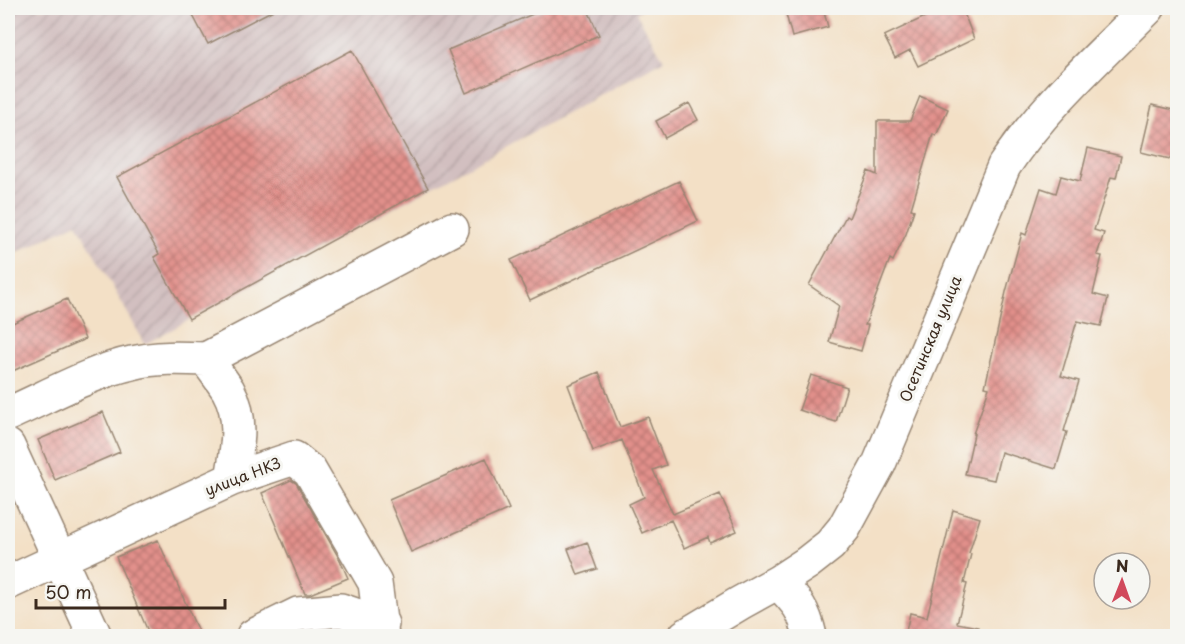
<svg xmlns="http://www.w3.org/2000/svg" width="1185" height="644" viewBox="0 0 1185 644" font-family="'Playpen Sans',sans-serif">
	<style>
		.industrial { fill: url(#industrial-furrows) }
		.building { fill: url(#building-cross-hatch) }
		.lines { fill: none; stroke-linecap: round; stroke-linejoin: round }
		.minor-casing { stroke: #978572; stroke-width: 36 }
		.minor { stroke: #fff; stroke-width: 33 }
		.labels { text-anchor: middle; stroke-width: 6; stroke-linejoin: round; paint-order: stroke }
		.street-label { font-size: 15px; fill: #3b2a1e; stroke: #f6f6f2 }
	</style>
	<defs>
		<pattern id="industrial-furrows" width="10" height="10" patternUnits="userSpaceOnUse" patternTransform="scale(1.5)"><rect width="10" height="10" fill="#d2bfc0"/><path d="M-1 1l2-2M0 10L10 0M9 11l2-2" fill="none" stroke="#b5a4a5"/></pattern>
		<pattern id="building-cross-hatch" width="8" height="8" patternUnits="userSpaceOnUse" patternTransform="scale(1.5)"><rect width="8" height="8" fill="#e2908b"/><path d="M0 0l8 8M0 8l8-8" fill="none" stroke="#b87671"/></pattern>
	</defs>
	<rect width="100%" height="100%" fill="#f6f6f2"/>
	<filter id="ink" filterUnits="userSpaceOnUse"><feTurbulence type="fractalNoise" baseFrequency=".0167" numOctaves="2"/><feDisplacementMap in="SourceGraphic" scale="12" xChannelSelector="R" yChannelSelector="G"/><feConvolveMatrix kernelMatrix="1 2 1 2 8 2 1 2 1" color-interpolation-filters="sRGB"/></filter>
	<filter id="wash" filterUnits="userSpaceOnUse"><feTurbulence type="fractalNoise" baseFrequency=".008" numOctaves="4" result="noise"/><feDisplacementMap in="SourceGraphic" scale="24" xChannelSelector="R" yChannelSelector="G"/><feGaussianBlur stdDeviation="1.35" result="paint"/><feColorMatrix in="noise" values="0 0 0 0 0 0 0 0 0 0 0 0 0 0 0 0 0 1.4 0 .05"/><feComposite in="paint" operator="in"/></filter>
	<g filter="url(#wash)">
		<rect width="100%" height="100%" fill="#f3e0c6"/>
		<!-- industrial -->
		<path class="industrial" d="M8 8H644L636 13 664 60 145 344 77 223 8 257Z"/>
		<g id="blocks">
			<!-- building -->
			<path class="building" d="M189 8H277L208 44Z
				M547 8H587L599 35 466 93 448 50Z
				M808 8H823L828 27 792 37 786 14Z
				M944 8H962L974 39 918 66 910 50 895 58 884 36Z
				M352 50 428 188 189 319 154 257 159 254 117 177Z
				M920 96 948 109 936 136 933 134 911 209 914 210 906 234 893 261 890 259 865 325H868L861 351 829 342 839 306 809 285 846 216 849 218 868 171 877 175V121H910Z
				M689 103 698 120 665 138 656 121Z
				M1152 105 1178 111V161L1141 152Z
				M1088 148 1121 156 1116 178 1111 177 1094 230 1104 233 1097 255 1102 256 1093 294 1108 298 1101 326 1077 321 1061 376 1079 381 1064 431 1067 432 1056 469 1001 452 994 480 965 474 974 434H973L989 388 985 387 1006 292 1022 233 1026 235 1041 188 1056 193 1061 176 1080 181Z
				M679 181 698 221 530 300 511 260Z
				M67 299 85 339 8 373V325Z
				M599 372 620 427 648 417 666 465 653 470 673 514 720 494 737 531 710 543 708 537 684 548 671 520 642 533 629 504 644 497 622 440 593 451 568 385Z
				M811 375 847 387 836 422 799 410Z
				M103 412 120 452 55 480 38 440Z
				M486 458 509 509 411 552 389 500Z
				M291 480 296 483 340 560 348 578 310 594H305L262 493Z
				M953 510 980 518 969 553 971 554 964 583 967 584 957 623 978 627 977 636H905L910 613 927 617Z
				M158 540 200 636H150L116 557Z
				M587 542 597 569 578 575 568 549Z"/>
		</g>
	</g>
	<g filter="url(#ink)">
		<use href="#blocks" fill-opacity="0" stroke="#978572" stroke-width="1.5"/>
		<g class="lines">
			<defs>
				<path id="minor" d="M206 359 452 229
					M8 414C45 398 93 371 132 363 156 357 181 358 206 359 213 369 221 379 228 390 244 418 237 449 232 479
					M8 446 95 636
					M778 582C797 602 804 609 810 636
					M8 583 232 479 294 458 310 471 375 583 382 636
					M253 636 298 614 341 610 382 624
					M685 636 740 603 778 582 807 563 830 545 844 528 879 464 1004 166C1044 106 1098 58 1148 8"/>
			</defs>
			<!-- minor casing -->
			<use href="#minor" class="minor-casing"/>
			<!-- minor -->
			<use href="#minor" class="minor"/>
		</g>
	</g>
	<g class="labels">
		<!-- street labels -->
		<g class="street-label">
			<text transform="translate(931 339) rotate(-67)" y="5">Осетинская улица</text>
			<text transform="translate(243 477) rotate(-21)" y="5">улица НКЗ</text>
		</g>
	</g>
	<!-- margin -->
	<rect width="1185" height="644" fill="none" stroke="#f6f6f2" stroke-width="30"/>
	<!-- north arrow -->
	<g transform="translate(1122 581) rotate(1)"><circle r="28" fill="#f6f6f2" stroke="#aba49d" stroke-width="1.5"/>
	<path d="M0-4.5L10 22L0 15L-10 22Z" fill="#d1495b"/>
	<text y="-9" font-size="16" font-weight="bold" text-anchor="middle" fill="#3b2a1e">N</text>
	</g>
	<!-- scale -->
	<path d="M36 599v9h189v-9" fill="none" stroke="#3b2a1e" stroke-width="3"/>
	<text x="45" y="599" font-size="18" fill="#3b2a1e" stroke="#f6f6f2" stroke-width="4.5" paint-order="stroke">50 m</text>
</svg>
